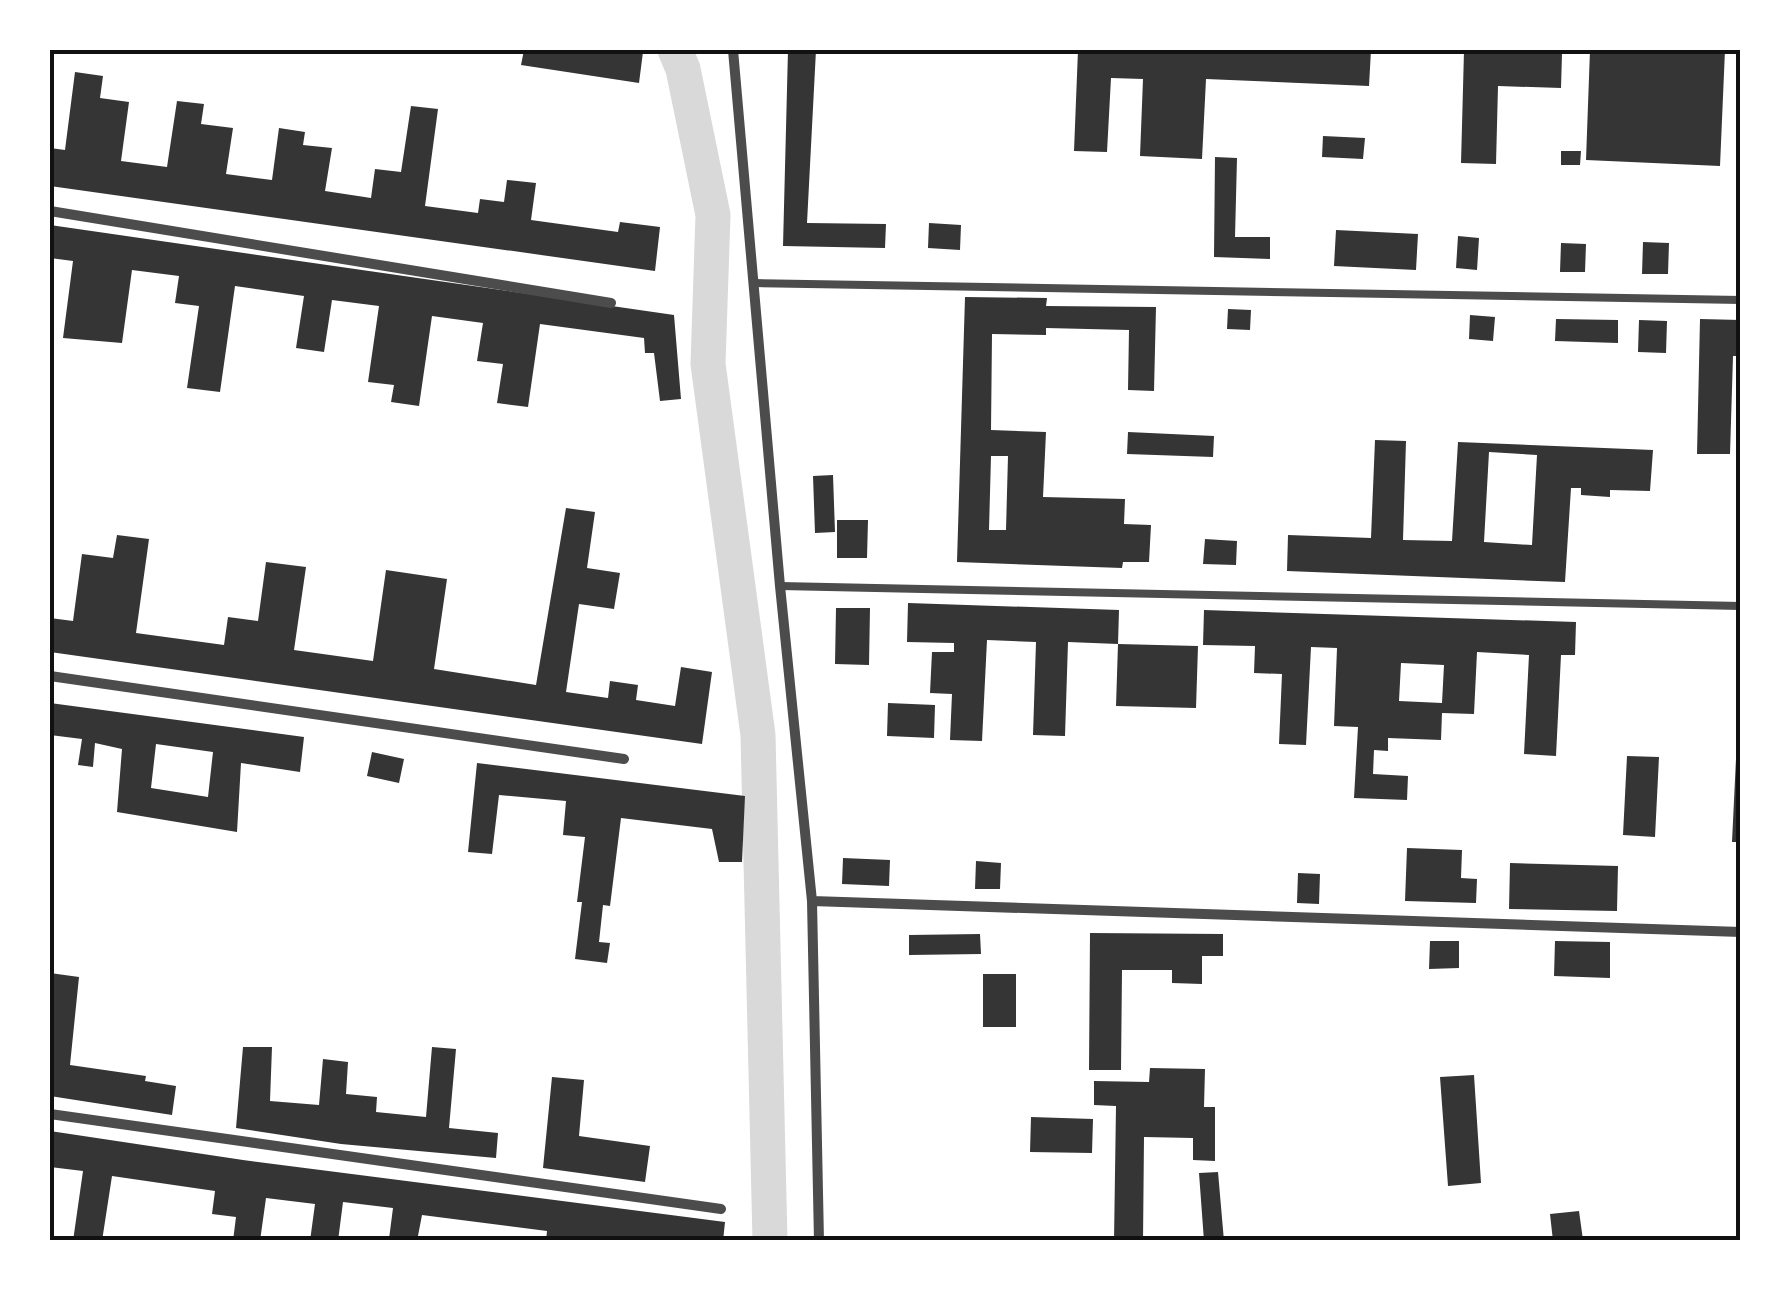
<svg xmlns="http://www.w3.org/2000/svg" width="1791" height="1291" viewBox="0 0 1791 1291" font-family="'IBM Plex Sans',sans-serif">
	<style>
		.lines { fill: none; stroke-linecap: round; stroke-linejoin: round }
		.canal { stroke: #d9d9d9; stroke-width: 35 }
		.building { fill: #353535; fill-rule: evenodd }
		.service { stroke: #4c4c4c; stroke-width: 8 }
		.minor { stroke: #4c4c4c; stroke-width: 10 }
		.neatline { fill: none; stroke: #111; stroke-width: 4 }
	</style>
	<rect width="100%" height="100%" fill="#fff"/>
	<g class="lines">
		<!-- canal -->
		<path class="canal" d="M675 50 683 69 713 215 708 364 758 735 770 1241"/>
	</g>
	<!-- building -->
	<path class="building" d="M524 50 643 52 639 83 521 65Z
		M788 50H816L807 223 886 224 885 248 783 246Z
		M1078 50H1371L1369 86 1206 79 1202 159 1140 156 1143 79 1111 78 1107 152 1074 151Z
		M1590 50H1725L1720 166 1586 160Z
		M1464 51 1562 54 1561 88 1498 86 1496 164 1461 163Z
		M75 72 103 76 100 98 129 102 121 161 167 167 177 101 204 104 201 124 233 128 226 174 272 180 279 128 305 132 303 145 332 148 325 191 371 198 375 169 401 172 411 106 438 109 425 206 478 213 480 199 504 202 507 180 536 183 531 220 618 232 620 222 660 227 655 271 50 186V148L65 150Z
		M1323 136 1365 138 1363 159 1322 157Z
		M1561 151H1581L1580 165H1561Z
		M1215 157 1237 158 1235 237H1270V259L1214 257Z
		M929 223 961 225 960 250 928 248Z
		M50 225 674 315 681 399 660 401 654 353H645L644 338 540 324 528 407 497 403 503 364 477 361 483 323 432 316 419 406 391 402 394 385 368 382 379 306 332 300 324 352 296 348 304 296 235 286 220 392 187 388 199 306 175 303 179 276 132 270 122 343 63 338 73 261 50 258Z
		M1336 230 1418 234 1416 270 1334 266Z
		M1458 236 1479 238 1477 270 1456 268Z
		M1643 242 1669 243 1668 274H1642Z
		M1561 243 1586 244 1585 272H1560Z
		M965 297 1047 298 1046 306 1156 307 1154 391 1128 390 1129 330 1046 328V335L992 334 991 430 1046 432 1043 497 1125 499 1124 524 1151 525 1149 562H1123L1122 568 957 562ZM991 456H1008L1006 530H989Z
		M1228 309 1251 310 1250 330 1227 329Z
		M1470 315 1495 317 1493 341 1469 339Z
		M1556 319 1618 320V343L1555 341Z
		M1700 319 1741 320V356H1733L1730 454H1697Z
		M1639 320 1667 321 1666 353 1638 352Z
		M1128 432 1214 436 1213 457 1127 454Z
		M1375 440 1406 441 1403 540 1452 541 1458 442 1653 450 1650 491 1610 490V497L1581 495V488H1571L1565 582 1287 571 1288 535 1371 538ZM1489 452 1537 455 1532 545 1484 542Z
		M833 475 835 532 815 533 813 476Z
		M566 508 595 512 587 568 620 573 614 609 579 604 566 692 608 698 610 681 638 685 636 700 675 706 681 667 712 672 702 744 50 652V618L73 621 82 554 113 558 117 535 149 539 136 633 224 645 228 617 258 621 266 562 306 567 294 650 373 661 386 570 447 579 434 669 536 685Z
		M837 520H868L867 558H837Z
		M1205 539 1237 541 1236 565 1203 564Z
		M908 603 1119 610 1118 644 1198 646 1196 708 1116 706 1118 644 1068 642 1065 736 1033 735 1036 642 987 640 982 741 950 740 952 694 930 693 932 652H954V643L907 642Z
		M836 608H870L869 665 835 664Z
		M1204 610 1576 622 1575 655H1561L1556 756 1524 754 1529 655 1477 652 1474 714 1442 713 1441 740 1388 738V751L1374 750 1373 774 1408 776 1407 800 1354 798 1358 727 1334 726 1337 648 1311 647 1306 745 1279 744 1282 674 1254 673 1255 646 1203 645ZM1401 663 1444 665 1442 703 1399 701Z
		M50 703 304 737 300 772 241 763 237 832 117 812 122 749 95 743 93 767 78 765 82 739 50 735ZM156 744 213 752 208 797 151 788Z
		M888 703 935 705 934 738 887 736Z
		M372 752 404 759 399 783 367 776Z
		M1627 756 1659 757 1655 837 1623 835Z
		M1736 759H1741V842H1732Z
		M477 763 745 796 742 862H719L712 829 621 818 610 906 603 905 599 942 610 943 607 963 575 959 582 902H577L585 837 563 835 566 801 499 795 492 854 468 852Z
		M1407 848 1462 850 1461 878 1477 879 1476 903 1405 901Z
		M843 858 890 860 889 886 842 884Z
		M976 861 1001 863 1000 889H975Z
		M1510 863 1618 866 1617 911 1509 909Z
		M1298 873 1320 874 1319 904 1297 903Z
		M1090 933 1223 934V956H1202V984L1172 983V970H1122L1121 1070H1089Z
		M980 934 981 954 909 955V935Z
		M1430 941H1459V968L1429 969Z
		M1555 941 1610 942V978L1554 976Z
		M50 973 79 977 70 1065 146 1076 145 1081 176 1086 172 1115 50 1096Z
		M983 974H1016V1027H983Z
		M243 1047H272L270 1101 319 1105 323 1059 348 1062 346 1094 377 1097 376 1112 426 1117 432 1047 456 1049 449 1128 498 1133 496 1158 341 1144 236 1128Z
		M1150 1068 1205 1069 1204 1107H1215V1161L1193 1160V1138L1144 1137 1143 1241H1114L1116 1106 1094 1105V1081L1149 1082Z
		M1474 1075 1481 1183 1448 1186 1440 1077Z
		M552 1077 584 1080 579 1136 650 1146 645 1182 543 1168Z
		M1031 1117 1093 1119 1092 1153 1030 1152Z
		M50 1131 243 1160 725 1222 723 1241 579 1238 578 1241H546L547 1231 422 1215 417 1241H403L389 1239 393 1208 343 1202 338 1241H310L315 1204 266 1198 260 1241H233L236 1217 212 1214 215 1191 112 1176 102 1241H73L83 1171 50 1167Z
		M1218 1172 1224 1241H1204L1199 1173Z
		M1579 1211 1583 1240 1553 1241 1550 1214Z"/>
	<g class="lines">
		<!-- service -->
		<path class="service" d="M754 283 1741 300
			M780 586 1741 606"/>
		<!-- minor -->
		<path class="minor" d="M733 50 780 586 812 901 819 1241
			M50 211 611 303
			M50 676 624 759
			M812 901 1741 932
			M50 1114 721 1209"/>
	</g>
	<!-- border -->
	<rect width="1791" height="1291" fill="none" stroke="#ffffff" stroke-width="105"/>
	<rect x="52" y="52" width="1686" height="1186" class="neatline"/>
</svg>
